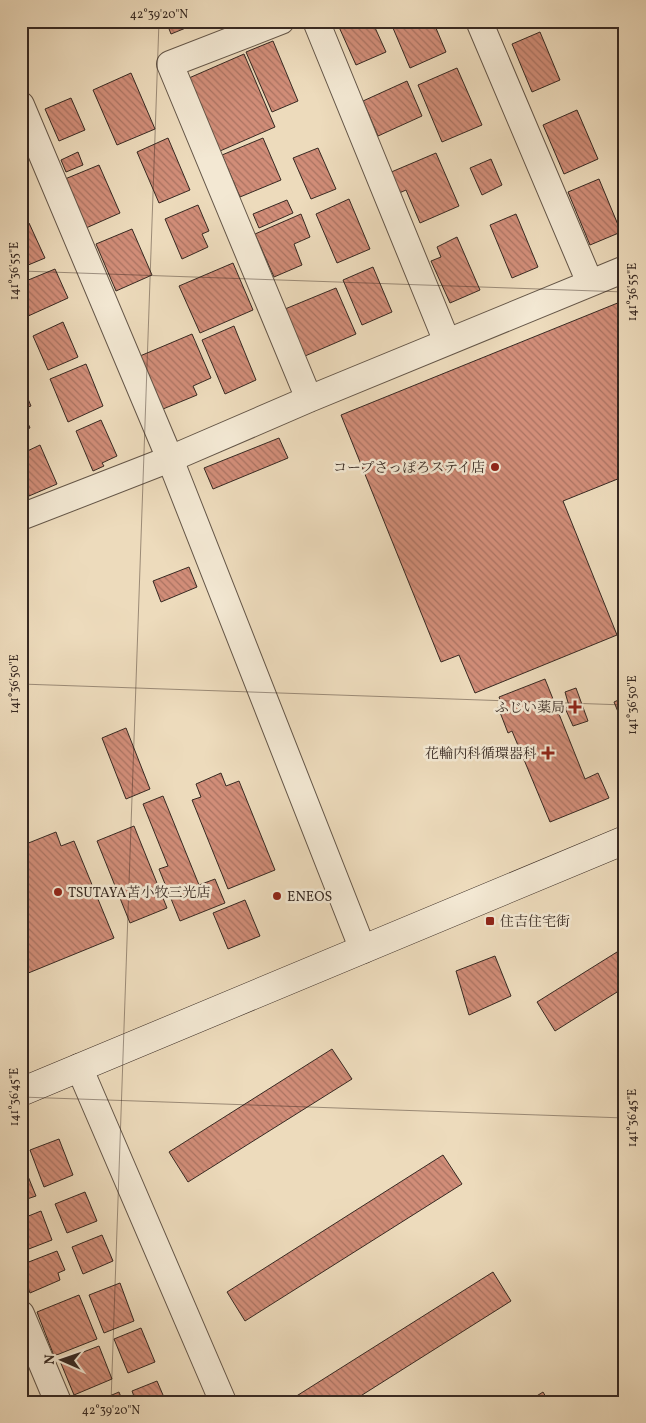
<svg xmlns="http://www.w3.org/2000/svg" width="646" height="1423" viewBox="0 0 646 1423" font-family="Vollkorn,'Noto Serif JP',serif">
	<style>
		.building { fill: url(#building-back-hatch); stroke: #372922 }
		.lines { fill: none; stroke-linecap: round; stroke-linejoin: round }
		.street-casing { stroke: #645648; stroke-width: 28 }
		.secondary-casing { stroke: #372922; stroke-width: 29 }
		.street { stroke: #f3e8d3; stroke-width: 26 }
		.secondary { stroke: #f3e8d3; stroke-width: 28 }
		.ticks { fill: none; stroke: #372922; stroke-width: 1; stroke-opacity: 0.45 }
		.poi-dot { fill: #8f2418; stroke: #f3e8d3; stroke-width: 2 }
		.labels { text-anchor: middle; stroke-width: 5; stroke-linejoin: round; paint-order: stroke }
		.poi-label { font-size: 14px; fill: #372922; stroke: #f3e8d3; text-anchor: end }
		.neatline { fill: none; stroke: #372922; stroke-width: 2 }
		.ticks-label { font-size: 12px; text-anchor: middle; fill: #372922 }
	</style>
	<defs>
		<pattern id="building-back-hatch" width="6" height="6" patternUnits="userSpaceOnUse" patternTransform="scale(1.25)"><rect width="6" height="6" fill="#d18d78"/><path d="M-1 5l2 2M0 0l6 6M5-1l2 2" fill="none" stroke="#aa7362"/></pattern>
	</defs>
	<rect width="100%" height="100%" fill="#eddbbc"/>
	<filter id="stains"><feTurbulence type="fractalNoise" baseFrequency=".004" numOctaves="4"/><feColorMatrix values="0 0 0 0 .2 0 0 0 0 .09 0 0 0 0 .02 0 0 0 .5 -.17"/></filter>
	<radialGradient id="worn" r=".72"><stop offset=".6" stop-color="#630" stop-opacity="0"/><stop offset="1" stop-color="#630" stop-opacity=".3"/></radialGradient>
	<!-- building -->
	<path class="building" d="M166 21H192L193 25 171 34Z
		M351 21H372L386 52 356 65 339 27Z
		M390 21H433L446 52 410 68Z
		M540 32 560 80 532 92 512 44Z
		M273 41 298 101 272 112 246 52Z
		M244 54 275 127 220 151 189 78Z
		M457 68 482 125 442 142 418 85Z
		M131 73 155 129 117 145 93 90Z
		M407 81 422 116 378 136 363 101Z
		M71 98 85 130 59 141 45 109Z
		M577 110 598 159 564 174 543 125Z
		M168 138 190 190 159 203 137 152Z
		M263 138 281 180 240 197 222 155Z
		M318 148 336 189 311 199 293 158Z
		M78 152 83 165 66 172 61 160Z
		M436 153 459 206 420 223 406 190 397 194 389 173Z
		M491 159 502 185 482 195 470 168Z
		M99 165 120 213 86 228 65 179Z
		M599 179 621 232 590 245 568 192Z
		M349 199 370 249 337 263 316 214Z
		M287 200 293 213 259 228 253 214Z
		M198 205 209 231 202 234 208 247 182 259 165 219Z
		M301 214 310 237 294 244 302 265 274 277 255 234Z
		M516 214 538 267 512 278 490 225Z
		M29 223 45 258 21 268V226Z
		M132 229 152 275 116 291 96 244Z
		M457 237 480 290 450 303 431 261 441 257 437 247Z
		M233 263 253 310 200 333 179 286Z
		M373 267 392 312 362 325 343 280Z
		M55 269 68 298 26 317 21 306V283Z
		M336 288 356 334 305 356 285 309Z
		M625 300V476L563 501 617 635 475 693 459 655 441 662 341 415Z
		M63 322 78 357 48 370 33 336Z
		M234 326 256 380 225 394 202 340Z
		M192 334 211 378 193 386 197 395 163 409 140 356Z
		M86 364 103 406 68 422 50 379Z
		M23 387 31 406 22 409 30 428 21 431V388Z
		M101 420 117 456 102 463 104 466 93 471 76 431Z
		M279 438 288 458 213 489 204 468Z
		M40 445 57 484 29 496 21 476V454Z
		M189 567 197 587 161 602 153 581Z
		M545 679 585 779 598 773 609 798 550 822 512 731 508 733 498 707 502 705 499 697Z
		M576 688 588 721 573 726 565 708 569 706 565 692Z
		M625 697V729L614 702Z
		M126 728 150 789 126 799 102 738Z
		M221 773 226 786 239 781 275 870 228 889 192 800 201 797 196 784Z
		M163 796 199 885 215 879 225 903 180 921 159 869 168 866 143 804Z
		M134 826 167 908 130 923 97 841Z
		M56 832 61 846 74 841 114 938 21 976V846Z
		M245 900 260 936 228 949 213 913Z
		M625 947V987L555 1031 537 1002Z
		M495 956 511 996 469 1015 456 971Z
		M332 1049 352 1079 188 1182 169 1152Z
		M59 1139 73 1175 44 1187 30 1150Z
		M443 1155 462 1184 245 1321 227 1292Z
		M21 1159 36 1196 21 1201Z
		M85 1192 97 1221 67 1233 55 1204Z
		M41 1211 52 1240 21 1252V1219Z
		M102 1235 113 1261 83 1274 72 1247Z
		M57 1251 65 1270 58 1273 60 1280 30 1293 21 1271V1265Z
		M493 1272 511 1301 351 1402H287Z
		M120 1283 134 1321 104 1333 89 1295Z
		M79 1295 97 1339 54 1356 37 1312Z
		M141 1328 155 1362 128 1373 114 1339Z
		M99 1346 112 1379 74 1395 60 1361Z
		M157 1381 166 1402H136L132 1391Z
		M119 1392 123 1402H95Z
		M543 1392 549 1402H527Z"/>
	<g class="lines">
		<defs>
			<path id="street" d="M281 21 170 64 309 399
				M316 21 447 342
				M479 21 590 283
				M21 105 170 459 363 950
				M21 517 170 459 309 399 625 269
				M79 1067 223 1402
				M21 1314 58 1402"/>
			<path id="secondary" d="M21 1092 625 840"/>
		</defs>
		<!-- street casing -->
		<use href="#street" class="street-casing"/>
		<!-- secondary casing -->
		<use href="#secondary" class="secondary-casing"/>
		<!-- street -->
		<use href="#street" class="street"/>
		<!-- secondary -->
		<use href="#secondary" class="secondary"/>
	</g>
	<!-- ticks -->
	<path class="ticks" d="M21 271 625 292M21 684 625 705M21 1097 625 1118M111 1402 159 21"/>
	<!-- markers -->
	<g class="poi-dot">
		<circle cx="495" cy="467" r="5"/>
		<path d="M572.5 699.5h5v5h5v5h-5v5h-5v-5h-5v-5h5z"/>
		<path d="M545.5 745.5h5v5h5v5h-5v5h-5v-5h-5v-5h5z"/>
		<circle cx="58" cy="892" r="5"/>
		<circle cx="277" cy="896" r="5"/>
		<rect x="485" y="916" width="10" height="10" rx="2.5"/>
	</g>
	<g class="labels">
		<!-- poi labels -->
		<g class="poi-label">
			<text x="485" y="472">コープさっぽろステイ店</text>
			<text x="565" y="712">ふじい薬局</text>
			<text x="537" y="758">花輪内科循環器科</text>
			<text x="68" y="897" text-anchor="start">TSUTAYA苫小牧三光店</text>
			<text x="287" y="901" text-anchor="start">ENEOS</text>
			<text x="500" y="926" text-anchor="start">住吉住宅街</text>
		</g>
	</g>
	<!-- margin -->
	<rect width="646" height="1423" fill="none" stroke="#eddbbc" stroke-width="55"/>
	<!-- north arrow -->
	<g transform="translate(62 1360) rotate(272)" stroke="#f3e8d3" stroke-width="4" paint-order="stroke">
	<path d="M0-4L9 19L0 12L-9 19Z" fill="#372922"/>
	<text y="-8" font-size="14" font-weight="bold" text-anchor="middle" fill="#372922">N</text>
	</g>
	<rect x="28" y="28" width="590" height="1368" class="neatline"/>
	<g class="ticks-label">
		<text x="159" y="18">42°39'20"N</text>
		<text transform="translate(14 271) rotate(-90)" y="4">141°36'55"E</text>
		<text transform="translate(632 292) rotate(-90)" y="4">141°36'55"E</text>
		<text transform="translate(14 684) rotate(-90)" y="4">141°36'50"E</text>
		<text transform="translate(632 705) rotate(-90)" y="4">141°36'50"E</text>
		<text transform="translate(14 1097) rotate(-90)" y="4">141°36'45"E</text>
		<text transform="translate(632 1118) rotate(-90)" y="4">141°36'45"E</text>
		<text x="111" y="1414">42°39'20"N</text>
	</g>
	<rect width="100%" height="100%" filter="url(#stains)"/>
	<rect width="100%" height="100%" fill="url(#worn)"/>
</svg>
